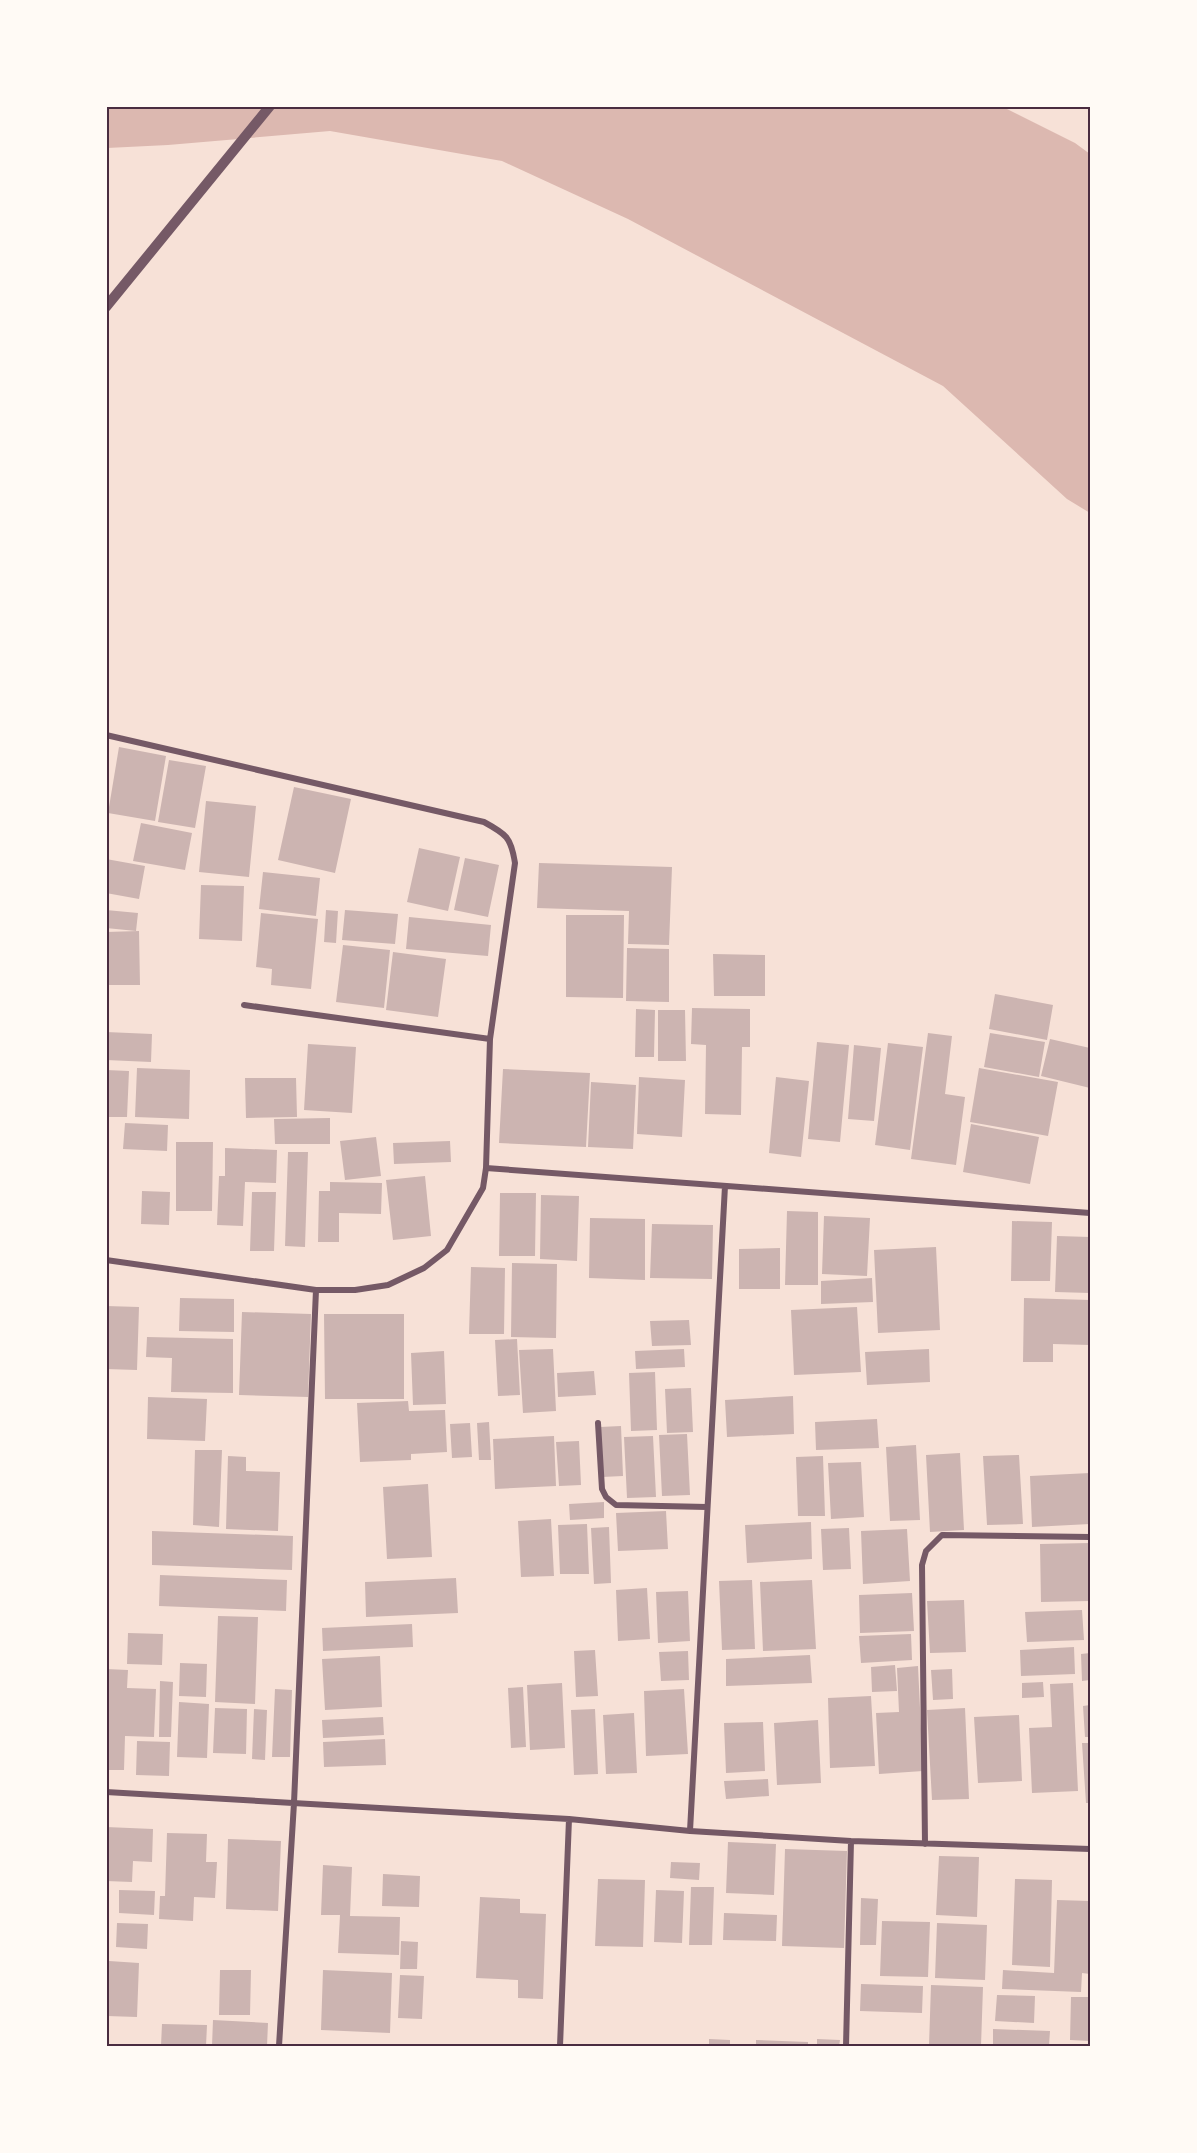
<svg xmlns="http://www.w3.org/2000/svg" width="1197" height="2153" viewBox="0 0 1197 2153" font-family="Lato,sans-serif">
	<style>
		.water { fill: #dcb8b0 }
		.building { fill: #ccb4b1 }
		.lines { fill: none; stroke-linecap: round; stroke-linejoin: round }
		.minor { stroke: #755966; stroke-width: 6 }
		.tertiary { stroke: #755966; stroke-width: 10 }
		.neatline { fill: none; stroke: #4a2c40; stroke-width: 2 }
	</style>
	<rect width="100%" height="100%" fill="#f7e1d7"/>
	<!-- water -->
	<path class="water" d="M106 107H1003L1075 143 1090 154V513L1067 499 943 386 628 219 502 161 330 131 168 145 107 148Z"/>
	<!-- building -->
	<path class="building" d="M119 747 166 756 155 821 108 813Z
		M169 760 206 766 195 828 158 822Z
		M294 787 351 799 335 873 278 860Z
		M206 801 256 806 249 877 199 872Z
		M141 823 192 833 185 870 133 861Z
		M419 848 460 857 448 911 407 902Z
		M465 858 499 865 488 917 454 910Z
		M106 859 145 866 139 899 106 893Z
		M539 863 672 867 669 945 628 944 629 911 537 908Z
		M263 872 320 878 316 916 259 909Z
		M201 885 244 886 242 941 199 939Z
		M106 910 138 913 136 931 106 928Z
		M326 910 338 911 336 943 324 942Z
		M345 910 398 914 395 944 342 940Z
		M261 913 318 919 311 989 271 985 272 969 256 967Z
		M566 915H624L623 998 566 997Z
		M409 917 491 925 488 956 406 949Z
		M139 931 140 985H106V932Z
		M343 945 390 950 384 1008 336 1002Z
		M627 948 669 949V1002L626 1001Z
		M393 952 446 959 438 1017 386 1010Z
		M713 954 765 955V996H714Z
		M995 994 1053 1005 1047 1040 989 1029Z
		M692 1008 750 1009V1047H742L741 1115 705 1114 706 1045 691 1044Z
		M636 1009 655 1010 654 1057H635Z
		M658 1010H685L686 1061H658Z
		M106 1032 152 1034 151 1062 106 1060Z
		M928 1033 952 1036 945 1094 965 1097 956 1165 911 1159Z
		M990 1033 1045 1042 1039 1077 984 1067Z
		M1050 1039 1090 1048V1088L1041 1076Z
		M817 1042 849 1045 840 1142 808 1139Z
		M888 1043 923 1047 910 1150 875 1145Z
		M308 1044 356 1047 352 1113 304 1110Z
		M854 1045 881 1048 874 1121 848 1119Z
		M137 1068 190 1070 189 1119 135 1117Z
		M979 1068 1058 1082 1048 1136 970 1122Z
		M503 1069 590 1073 586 1147 499 1143Z
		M106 1070 129 1071 127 1117H106Z
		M639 1077 685 1080 682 1137 637 1134Z
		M776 1077 809 1081 801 1157 769 1153Z
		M245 1078H296L297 1117 246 1118Z
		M591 1082 636 1085 633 1149 588 1147Z
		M330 1118V1144H275L274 1119Z
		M125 1123 168 1125 167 1151 123 1149Z
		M971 1124 1039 1137 1030 1184 963 1172Z
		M376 1137 381 1176 345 1180 340 1141Z
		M450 1141 451 1162 394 1164 393 1143Z
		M176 1142H213L212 1211H176Z
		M225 1148 277 1150 276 1183 245 1182 243 1226 217 1225 219 1176H225Z
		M288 1152H308L305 1247 285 1246Z
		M425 1176 431 1236 393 1240 386 1180Z
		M330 1182 382 1183 381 1214 339 1213V1242H318L319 1191H330Z
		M142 1191 170 1192 169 1225 141 1224Z
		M252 1192H276L274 1251H250Z
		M500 1193H536L535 1256H499Z
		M541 1195 579 1196 577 1261 540 1259Z
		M787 1211 818 1212V1285H785Z
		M824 1216 870 1218 867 1276 822 1274Z
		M590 1218 645 1219V1280L589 1278Z
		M1012 1221 1052 1222 1050 1281H1011Z
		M652 1224 713 1225 712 1279 650 1278Z
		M1057 1236 1090 1237V1293L1055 1292Z
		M936 1247 940 1330 878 1333 874 1250Z
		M780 1248V1289H739V1249Z
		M512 1263 557 1264 556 1338 511 1337Z
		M471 1267 505 1268 504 1334H469Z
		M872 1278 873 1302 821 1304V1281Z
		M180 1298 234 1299V1332L179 1331Z
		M1024 1298 1090 1300V1345L1053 1344V1362H1023Z
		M106 1306 139 1307 137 1370 106 1369Z
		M857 1307 861 1372 794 1375 791 1310Z
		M242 1312 311 1314 308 1397 239 1395Z
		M324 1314H404V1399H325Z
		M689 1320 691 1345 652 1346 650 1321Z
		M147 1337 233 1339V1393L171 1392 172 1358 146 1357Z
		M517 1339 520 1395 498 1396 495 1340Z
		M553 1349 556 1411 523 1413 519 1350Z
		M684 1349 685 1367 636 1369 635 1351Z
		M929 1349 930 1382 867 1385 865 1352Z
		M444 1351 446 1404 413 1405 411 1353Z
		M594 1371 596 1395 558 1397 557 1373Z
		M655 1372 657 1430 631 1431 629 1373Z
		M691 1388 693 1432 667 1433 665 1389Z
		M793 1396 794 1434 727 1437 725 1400Z
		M148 1397 207 1399 205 1441 147 1439Z
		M408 1401 409 1411 445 1410 447 1452 411 1454V1460L360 1462 357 1403Z
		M877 1419 879 1448 816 1450 815 1422Z
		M489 1422 491 1460H479L477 1423Z
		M470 1423 472 1457 452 1458 450 1424Z
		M621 1426 623 1476 602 1477 600 1427Z
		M687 1434 690 1495 662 1496 659 1435Z
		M554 1436 556 1486 495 1489 493 1439Z
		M653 1436 656 1497 627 1498 624 1437Z
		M579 1441 581 1485 559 1486 556 1442Z
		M916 1445 920 1520 890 1521 886 1447Z
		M195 1450H222L219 1527 193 1525Z
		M960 1453 964 1530 930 1532 926 1455Z
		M1019 1455 1023 1524 987 1525 983 1456Z
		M228 1456 246 1457V1471L280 1472 278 1531 226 1529Z
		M823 1456 825 1516H798L796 1457Z
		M861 1462 864 1517 831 1519 828 1463Z
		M1090 1473V1524L1032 1527 1030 1476Z
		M428 1484 432 1557 387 1559 383 1487Z
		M604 1502V1518L570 1520 569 1504Z
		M666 1511 668 1549 618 1551 616 1513Z
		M551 1519 554 1576 521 1577 518 1521Z
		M811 1522 812 1559 747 1563 745 1525Z
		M587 1524 589 1574H560L558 1525Z
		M609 1527 611 1583 594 1584 591 1528Z
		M849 1528 851 1569 823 1570 821 1529Z
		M907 1529 910 1581 863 1584 861 1531Z
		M152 1531 293 1536 292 1570 152 1565Z
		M1090 1543V1601L1041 1602 1040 1544Z
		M160 1575 287 1580 286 1611 159 1606Z
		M456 1578 458 1613 366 1617 365 1582Z
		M752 1580 755 1649 722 1650 719 1581Z
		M812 1580 816 1649 763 1651 760 1582Z
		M647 1588 650 1639 618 1641 616 1590Z
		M688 1591 690 1641 658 1643 656 1592Z
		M912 1593 914 1631 860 1633 859 1595Z
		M964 1600 966 1652 930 1653 927 1601Z
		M1082 1610 1084 1640 1027 1642 1025 1612Z
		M218 1616 258 1617 255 1704 215 1702Z
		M412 1624 413 1647 323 1651 322 1628Z
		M128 1633 163 1634 162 1665 127 1664Z
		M911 1634 912 1660 861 1663 859 1636Z
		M1074 1647 1075 1674 1021 1676 1020 1650Z
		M595 1650 598 1696 576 1697 574 1651Z
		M688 1651 689 1680 661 1681 659 1652Z
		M1090 1653V1680L1082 1681 1081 1654Z
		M810 1655 812 1683 726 1686V1659Z
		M380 1656 382 1707 325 1710 322 1659Z
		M180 1663 207 1664 206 1697 179 1696Z
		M895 1665 897 1691 872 1692 871 1667Z
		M918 1666 923 1771 879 1774 876 1713 899 1712 897 1668Z
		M106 1669 128 1670 127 1688 156 1689 154 1737 125 1736 124 1770H106Z
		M952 1669 953 1699 933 1700 931 1670Z
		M160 1681 173 1682 171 1737H159Z
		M1043 1682 1044 1697 1022 1698V1683Z
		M562 1683 565 1748 530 1750 527 1685Z
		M1073 1683 1078 1791 1032 1793 1029 1728 1052 1727 1050 1684Z
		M523 1687 526 1747 511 1748 508 1688Z
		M275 1689 292 1690 290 1757H272Z
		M684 1689 688 1754 646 1756 644 1691Z
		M871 1696 875 1766 830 1768 828 1698Z
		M179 1702 209 1704 207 1758 177 1757Z
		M1090 1705V1737H1085L1083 1706Z
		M215 1708 247 1709 246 1754 213 1753Z
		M965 1708 969 1799 932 1800 927 1710Z
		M254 1709 267 1710 265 1760 252 1759Z
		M595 1709 598 1774 574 1775 571 1710Z
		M634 1713 637 1773 606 1774 603 1715Z
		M1019 1715 1022 1781 978 1783 974 1717Z
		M383 1717 384 1735 323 1738 322 1720Z
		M818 1720 821 1783 777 1785 774 1723Z
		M763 1722 765 1771 726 1773 724 1723Z
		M385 1739 386 1765 324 1767 323 1742Z
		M137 1741 170 1742 169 1776 136 1775Z
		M1082 1743H1090V1803H1086Z
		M768 1779 769 1796 726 1799 724 1781Z
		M106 1827 153 1829 152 1862 133 1861 132 1882 106 1881Z
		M167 1833 207 1834 206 1862H217L215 1898 194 1897 193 1921 159 1919 160 1896H165Z
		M228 1839 281 1841 278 1911 226 1909Z
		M728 1842 776 1844 774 1895 726 1893Z
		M785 1849 847 1851 844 1948 782 1946Z
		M939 1856 979 1857 977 1917 936 1915Z
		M671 1862 700 1863 699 1880 670 1878Z
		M323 1865 352 1867 350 1916 400 1917 399 1955 338 1953 340 1915H321Z
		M383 1874 420 1876 419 1907 382 1906Z
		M598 1879 645 1880 643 1947 595 1946Z
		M1015 1879 1052 1880 1050 1967 1012 1965Z
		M691 1887H714L712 1945H689Z
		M119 1890 155 1891 154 1915 119 1913Z
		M656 1890 684 1891 682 1943 654 1942Z
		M480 1897 520 1899V1913L546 1914 543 1999 518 1998V1980L476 1978Z
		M861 1898 878 1899 876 1945H860Z
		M1057 1900 1090 1901V1974L1082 1973 1081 1992 1002 1989 1003 1970 1054 1973Z
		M724 1913 777 1915 776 1941 723 1940Z
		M882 1921 930 1922 928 1977 880 1976Z
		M117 1923 148 1924 147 1949 116 1947Z
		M937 1923 987 1925 985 1980 935 1978Z
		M401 1941 418 1942 417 1969H400Z
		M109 1961 139 1963 137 2017 107 2016Z
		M220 1970H251L250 2015H219Z
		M323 1970 392 1973 390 2033 321 2030Z
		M400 1975 424 1976 422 2019 398 2018Z
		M861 1984 923 1986 922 2013 860 2011Z
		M931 1985 983 1987 981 2046H929Z
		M997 1995 1035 1996 1034 2023 995 2021Z
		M1071 1997H1090V2041L1070 2040Z
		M213 2020 268 2023 267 2046H212Z
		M162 2024 207 2025 206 2046H161Z
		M993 2029 1050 2031 1049 2046H993Z
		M709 2039 730 2040V2046H709Z
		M817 2039 840 2040 839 2046H817Z
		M756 2040 808 2042V2046H756Z"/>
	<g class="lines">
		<!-- minor -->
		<path class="minor" d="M106 735 484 822C506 834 511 837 515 863L490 1039 486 1168
			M244 1005 490 1039
			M106 1260 316 1290H355L388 1285 424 1268 447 1250 483 1188 486 1168 1090 1213
			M598 1423 602 1489 606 1497 616 1505 707 1507
			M106 1792 569 1819 690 1831 851 1841 1090 1849
			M690 1831 725 1186
			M925 1844 922 1565 926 1551 942 1535 1090 1537
			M279 2046 294 1803 316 1290
			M560 2046 569 1819
			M846 2046 851 1841"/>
		<!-- tertiary -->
		<path class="tertiary" d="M106 307 270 106"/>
	</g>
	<!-- border -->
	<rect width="1197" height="2153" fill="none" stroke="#fffaf5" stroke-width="216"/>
	<rect x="108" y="108" width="981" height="1937" class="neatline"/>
</svg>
